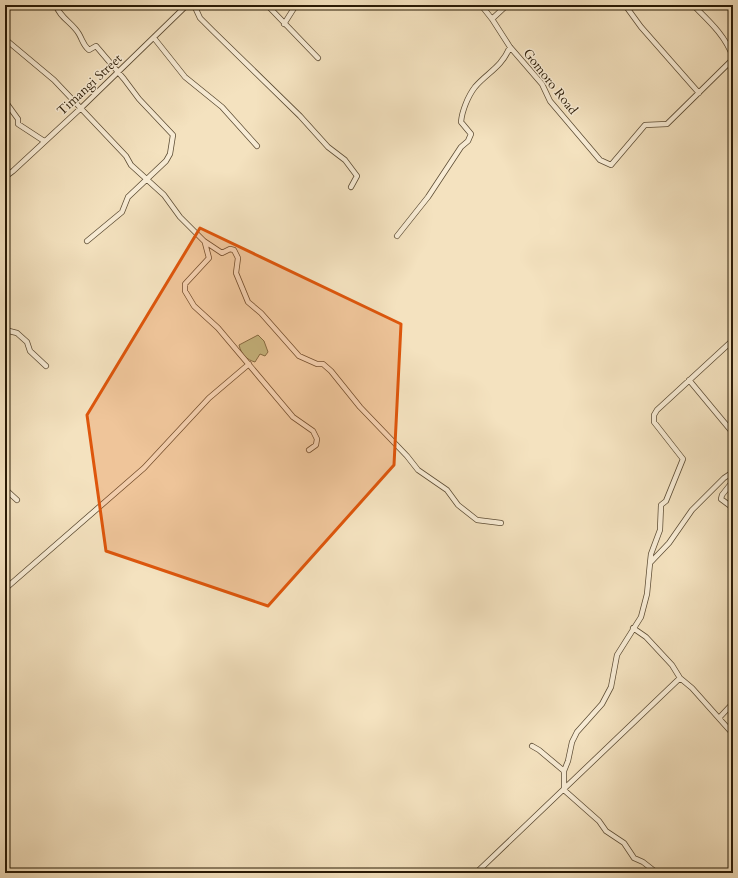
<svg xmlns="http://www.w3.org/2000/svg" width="738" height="878" viewBox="0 0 738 878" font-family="Cardo,serif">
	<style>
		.green { fill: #bbc392; stroke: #726e4c }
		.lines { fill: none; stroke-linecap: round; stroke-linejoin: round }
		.minor-casing { stroke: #5c4c34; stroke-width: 6 }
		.minor { stroke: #f8ecd5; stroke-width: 4.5 }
		.marked { fill: #de560c; fill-opacity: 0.2; stroke: #de560c; stroke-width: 3; stroke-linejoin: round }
		.labels { text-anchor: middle; stroke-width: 3; stroke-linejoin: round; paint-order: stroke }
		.street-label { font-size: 13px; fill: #291a05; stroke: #f8ecd5 }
	</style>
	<rect width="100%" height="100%" fill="#f4e2bf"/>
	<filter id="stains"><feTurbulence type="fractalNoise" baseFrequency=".005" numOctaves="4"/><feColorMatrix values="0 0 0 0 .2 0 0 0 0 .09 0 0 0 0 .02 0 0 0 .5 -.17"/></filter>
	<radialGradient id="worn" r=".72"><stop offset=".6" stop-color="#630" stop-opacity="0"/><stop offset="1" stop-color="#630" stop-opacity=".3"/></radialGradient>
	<!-- green -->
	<path class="green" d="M258 335 264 341 268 352 265 356 260 354 255 362C247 360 241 354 239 345Z"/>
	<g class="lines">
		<defs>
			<path id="minor" d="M56 5C59 17 73 23 79 34 83 41 83 45 89 50L96 46 124 79 139 99 173 135 170 154 166 161 128 197 122 212 87 241
				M194 5 200 18 213 31 300 116 328 147 345 160 357 176 351 187
				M267 5 318 58
				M481 5 492 19 510 47 542 84 550 101 600 160 611 165 645 125 667 124 733 59
				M625 5 641 27 699 93
				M693 5C709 21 725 35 733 57
				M492 19 507 5
				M284 24 296 5
				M154 38 185 77 222 107 257 146
				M5 39 54 80 126 156 131 165 164 195 180 217 204 241 222 253 230 249 234 250 238 258 236 273 248 302 261 313 299 356 317 364H323L331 371 360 407 407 456 418 470 447 490 458 505 477 520 501 523
				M5 101 18 119V124L44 141
				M5 177 13 171 81 108 187 5
				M397 236 428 197 461 147 468 141 471 134 461 122C462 111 468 96 475 87 488 72 501 68 510 47
				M205 243 209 258 185 284V291L194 306 218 328 293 417 313 431 317 439 316 445 309 450
				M5 330 17 333 27 342 30 351 46 366
				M689 380 733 433
				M733 481 722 495 721 499 733 508
				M5 489 17 500
				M650 563 651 554 660 530 661 505 666 501 683 459 654 422V415L657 410 733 340
				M5 589 144 468 209 398 249 364
				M633 628 646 637 672 665 680 678 692 688 733 734
				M719 718 733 703
				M532 746 539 750 564 771
				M564 790V771L568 761 572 742 577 732 602 704 611 687 617 655 641 617 647 594 650 563 669 543 692 510 724 478 733 472
				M564 790 599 821 606 831 624 843 634 858 643 862 657 873
				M476 873 680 678"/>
		</defs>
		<!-- minor casing -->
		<use href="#minor" class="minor-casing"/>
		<!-- minor -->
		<use href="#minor" class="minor"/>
	</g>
	<!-- marked area -->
	<path class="marked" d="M200 228 401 324 394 465 268 606 106 551 87 415Z"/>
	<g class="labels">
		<!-- street labels -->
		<g class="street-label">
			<text transform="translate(551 81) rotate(52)" y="5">Gomoro Road</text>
			<text transform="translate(89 84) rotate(-43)" y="5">Timangi Street</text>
		</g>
	</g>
	<!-- margin -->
	<rect width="738" height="878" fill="none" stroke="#f4e2bf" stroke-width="20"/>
	<rect x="6" y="6" width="726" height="866" fill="none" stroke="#291a05" stroke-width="2"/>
	<rect x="10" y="10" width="718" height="858" fill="none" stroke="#291a05"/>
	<rect width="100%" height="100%" filter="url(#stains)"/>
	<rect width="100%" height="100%" fill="url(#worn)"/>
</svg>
